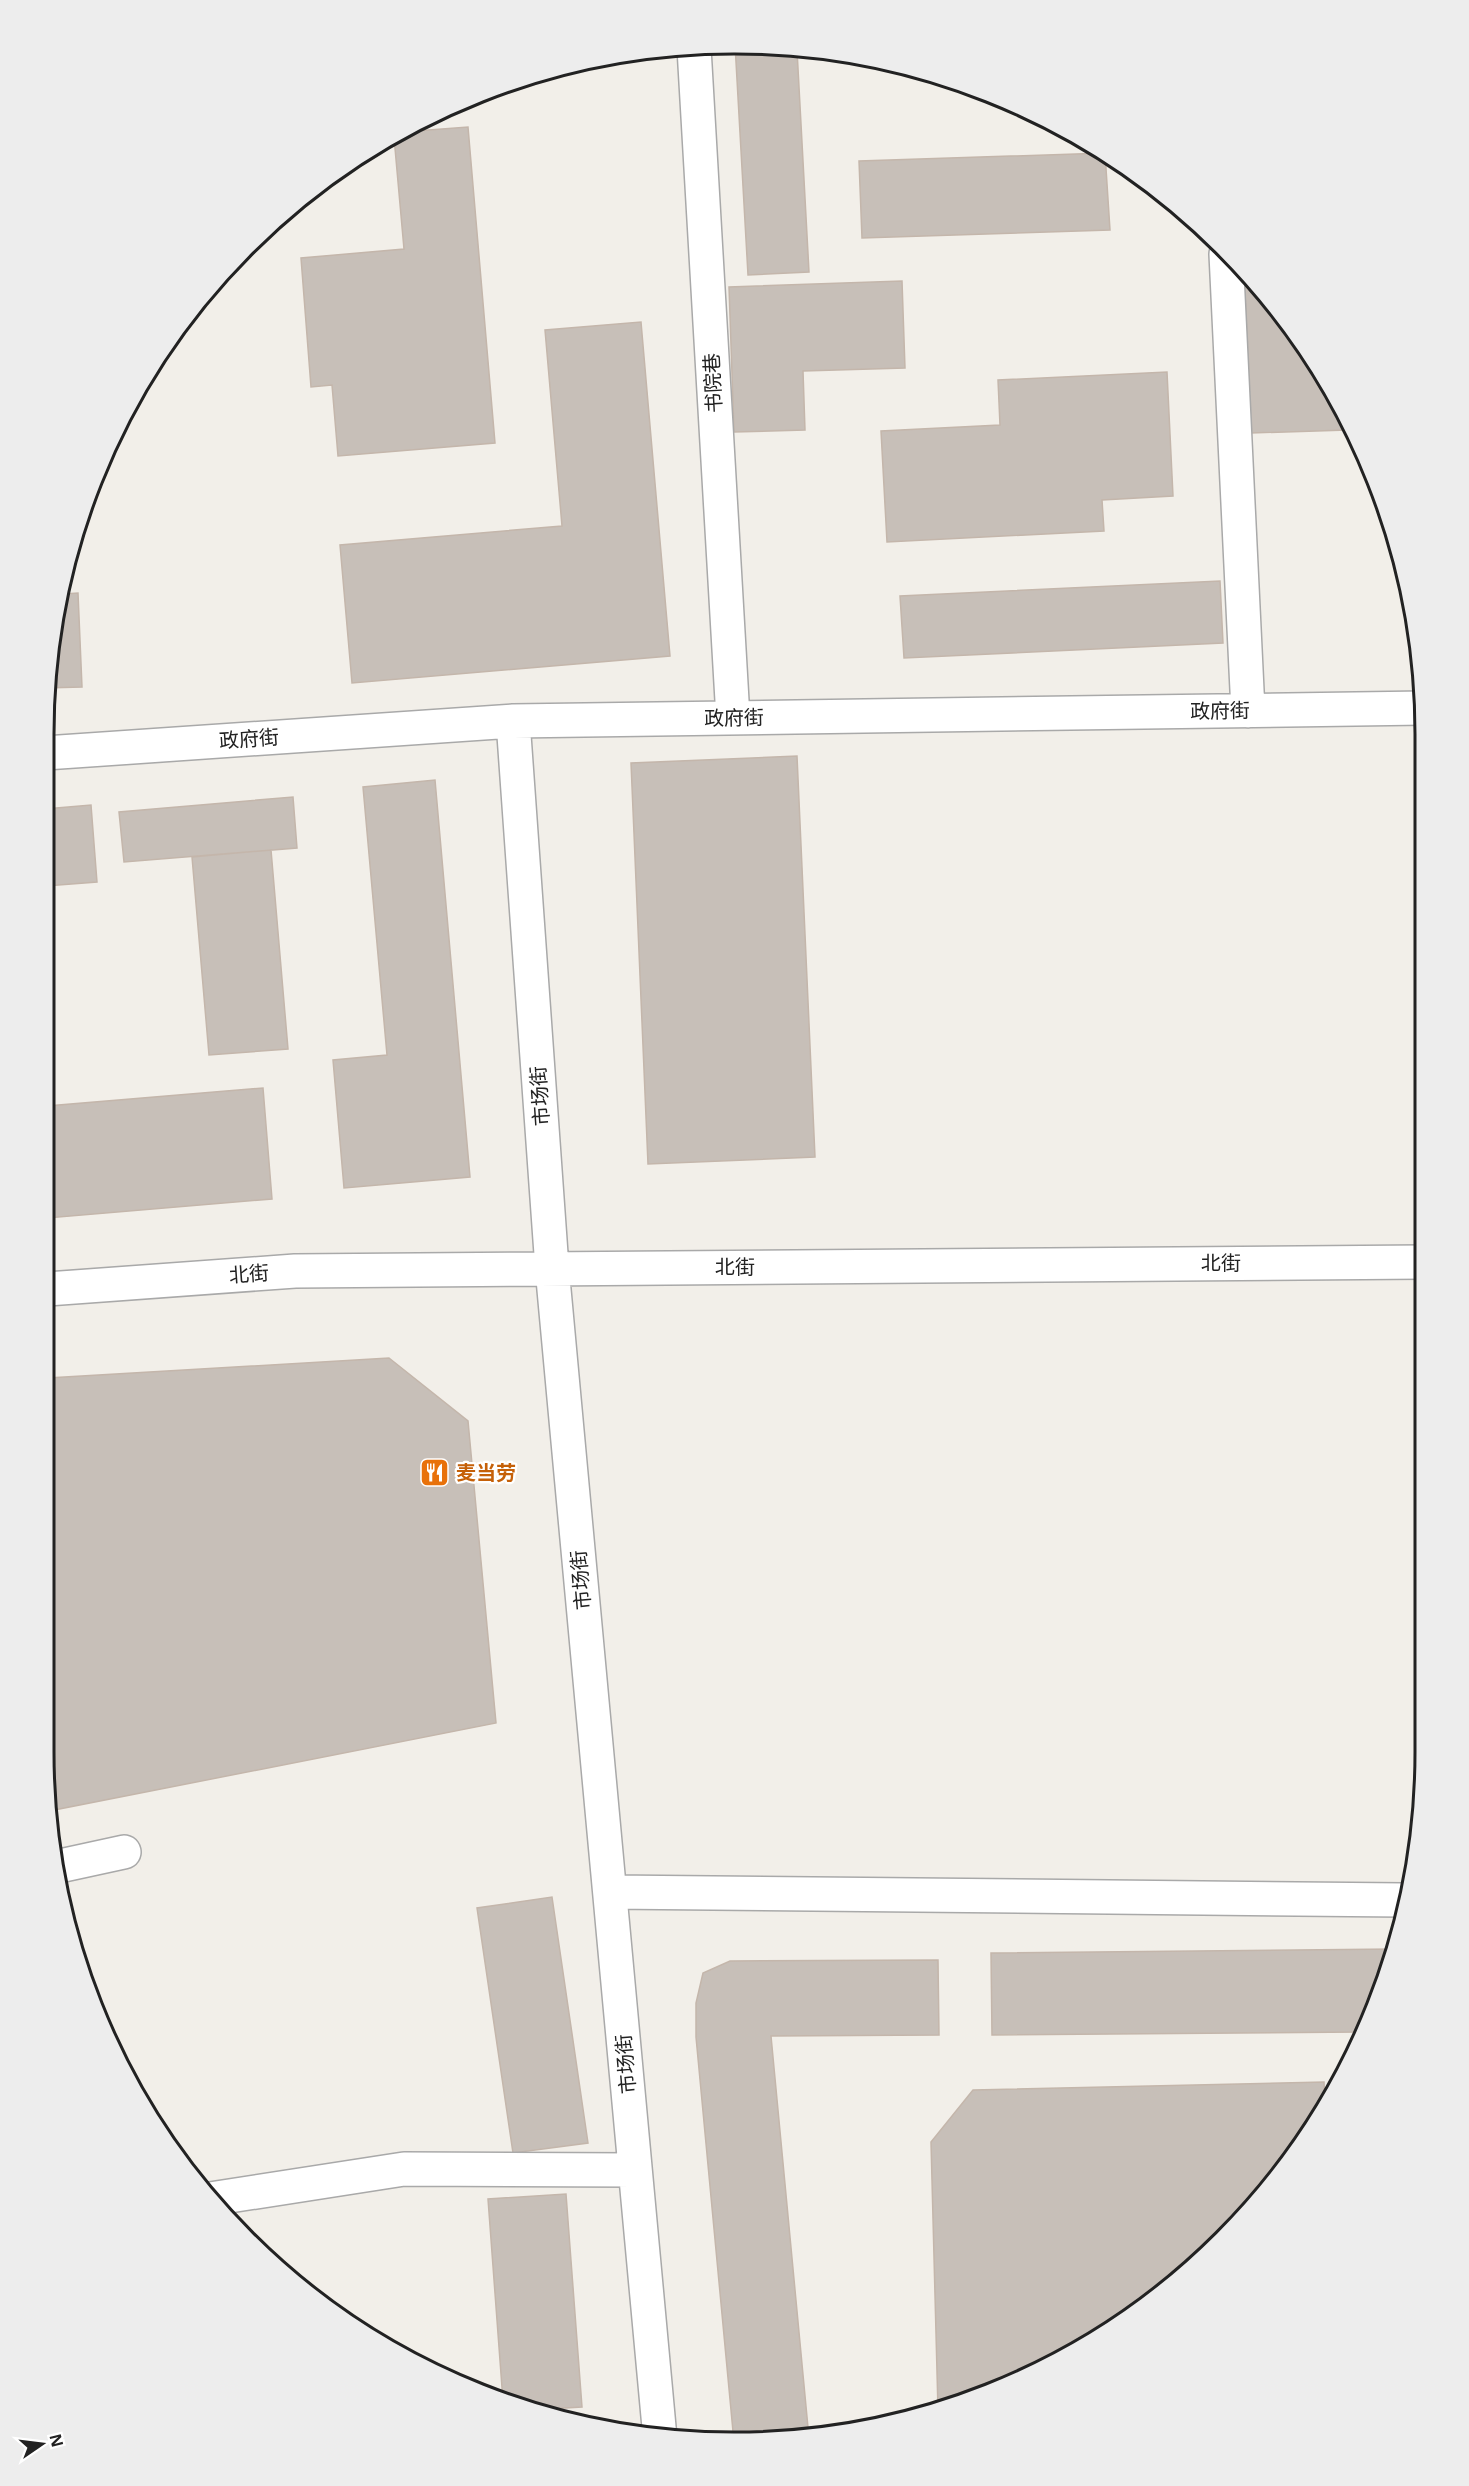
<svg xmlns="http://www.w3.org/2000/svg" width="1469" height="2486" viewBox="0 0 1469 2486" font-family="'Open Sans','Noto Sans SC',sans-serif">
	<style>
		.building { fill: #c7bfb8; stroke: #c4b6ab; stroke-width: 1.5 }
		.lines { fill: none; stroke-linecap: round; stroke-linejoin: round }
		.minor-casing { stroke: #a9a9a9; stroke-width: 36 }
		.minor { stroke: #fff; stroke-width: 33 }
		.labels { text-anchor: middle; stroke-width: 4.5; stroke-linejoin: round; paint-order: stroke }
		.street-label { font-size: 20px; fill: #222; stroke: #fff }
		.food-label { font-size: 20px; font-weight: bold; fill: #c56008; stroke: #fff; text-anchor: start }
		.rim { fill: none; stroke: #222; stroke-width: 3 }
	</style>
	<rect width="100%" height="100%" fill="#f2efe9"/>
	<!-- building -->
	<path class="building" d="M735 44 797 50 809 272 748 275Z
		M468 127 495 443 338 456 332 385 311 387 301 258 404 249 394 137 402 132Z
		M1105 153 1110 230 862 238 859 161Z
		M1244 270 1254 279 1333 389 1347 420V430L1251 433Z
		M902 281 905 368 803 371 805 430 734 432 729 287Z
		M641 322 670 656 352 683 340 545 562 526 545 330Z
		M1167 372 1173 496 1102 500 1104 531 887 542 881 431 1000 425 998 380Z
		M1220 581 1223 643 904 658 900 596Z
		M78 593 82 687 45 688 64 594Z
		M797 756 815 1157 648 1164 631 763Z
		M435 780 470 1177 344 1188 333 1060 387 1055 363 787Z
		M293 797 297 848 124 862 119 812Z
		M91 805 97 882 46 886 45 809Z
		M271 850 288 1049 209 1055 192 857Z
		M263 1088 272 1199 47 1218V1106Z
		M389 1358 468 1421 496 1723 49 1811 48 1378Z
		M552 1897 588 2143 513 2153 477 1908Z
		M1394 1949 1389 1974 1360 2032 992 2035 991 1953Z
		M938 1960 939 2035 771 2036 809 2438 734 2442 696 2037V2003L703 1973 730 1961Z
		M1324 2082 1325 2103 1309 2136 1223 2240 1155 2300 1040 2371 956 2406 938 2410 931 2142 973 2090Z
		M566 2194 582 2407 531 2410 503 2401 488 2199Z"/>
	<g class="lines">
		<defs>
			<path id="minor" d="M694 48 733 718
				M1226 254 1248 711
				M513 721 552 1268 660 2438
				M45 753 513 721 1424 708
				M47 1289 295 1271 1424 1262
				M55 1867 124 1852
				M610 1892 1404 1900
				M210 2199 404 2169 635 2170"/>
		</defs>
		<!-- minor casing -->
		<use href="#minor" class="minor-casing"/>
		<!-- minor -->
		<use href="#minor" class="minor"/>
	</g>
	<!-- icons -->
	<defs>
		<symbol id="restaurant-square" viewBox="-11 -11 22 22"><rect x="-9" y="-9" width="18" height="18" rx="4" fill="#e8710a" stroke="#fff"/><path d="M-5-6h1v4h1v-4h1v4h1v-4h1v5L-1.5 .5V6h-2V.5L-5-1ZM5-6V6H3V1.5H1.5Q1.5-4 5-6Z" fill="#fff"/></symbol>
	</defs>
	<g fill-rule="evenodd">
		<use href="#restaurant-square" x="418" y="1456" width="33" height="33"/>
	</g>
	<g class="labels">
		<!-- street labels -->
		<g class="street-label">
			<text transform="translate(713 383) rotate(-93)" y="7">书院巷</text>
			<text transform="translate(1220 711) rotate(-1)" y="7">政府街</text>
			<text transform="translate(734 718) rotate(-1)" y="7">政府街</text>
			<text transform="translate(249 739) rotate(-4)" y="7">政府街</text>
			<text transform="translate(540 1096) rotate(-94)" y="7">市场街</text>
			<text x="1221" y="1270">北街</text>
			<text x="735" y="1274">北街</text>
			<text transform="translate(249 1274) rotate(-4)" y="7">北街</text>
			<text transform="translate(581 1580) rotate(-95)" y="7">市场街</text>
			<text transform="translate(626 2064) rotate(-95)" y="7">市场街</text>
		</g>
		<!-- food labels -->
		<g class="food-label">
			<text x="456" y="1480">麦当劳</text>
		</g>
	</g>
	<!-- crop -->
	<path d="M0 0H1469V2486H0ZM734 54H735A680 680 0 0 1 1415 734V1752A680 680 0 0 1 735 2432H734A680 680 0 0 1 54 1752V734A680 680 0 0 1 734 54Z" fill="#ededed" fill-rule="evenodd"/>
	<path class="rim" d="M734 54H735A680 680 0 0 1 1415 734V1752A680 680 0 0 1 735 2432H734A680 680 0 0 1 54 1752V734A680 680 0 0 1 734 54Z"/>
	<!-- north arrow -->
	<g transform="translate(42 2444) rotate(76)" stroke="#ffffff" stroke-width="4.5" paint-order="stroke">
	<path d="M0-4.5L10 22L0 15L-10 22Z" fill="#222222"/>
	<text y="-9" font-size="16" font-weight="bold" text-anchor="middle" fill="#222222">N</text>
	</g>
</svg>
